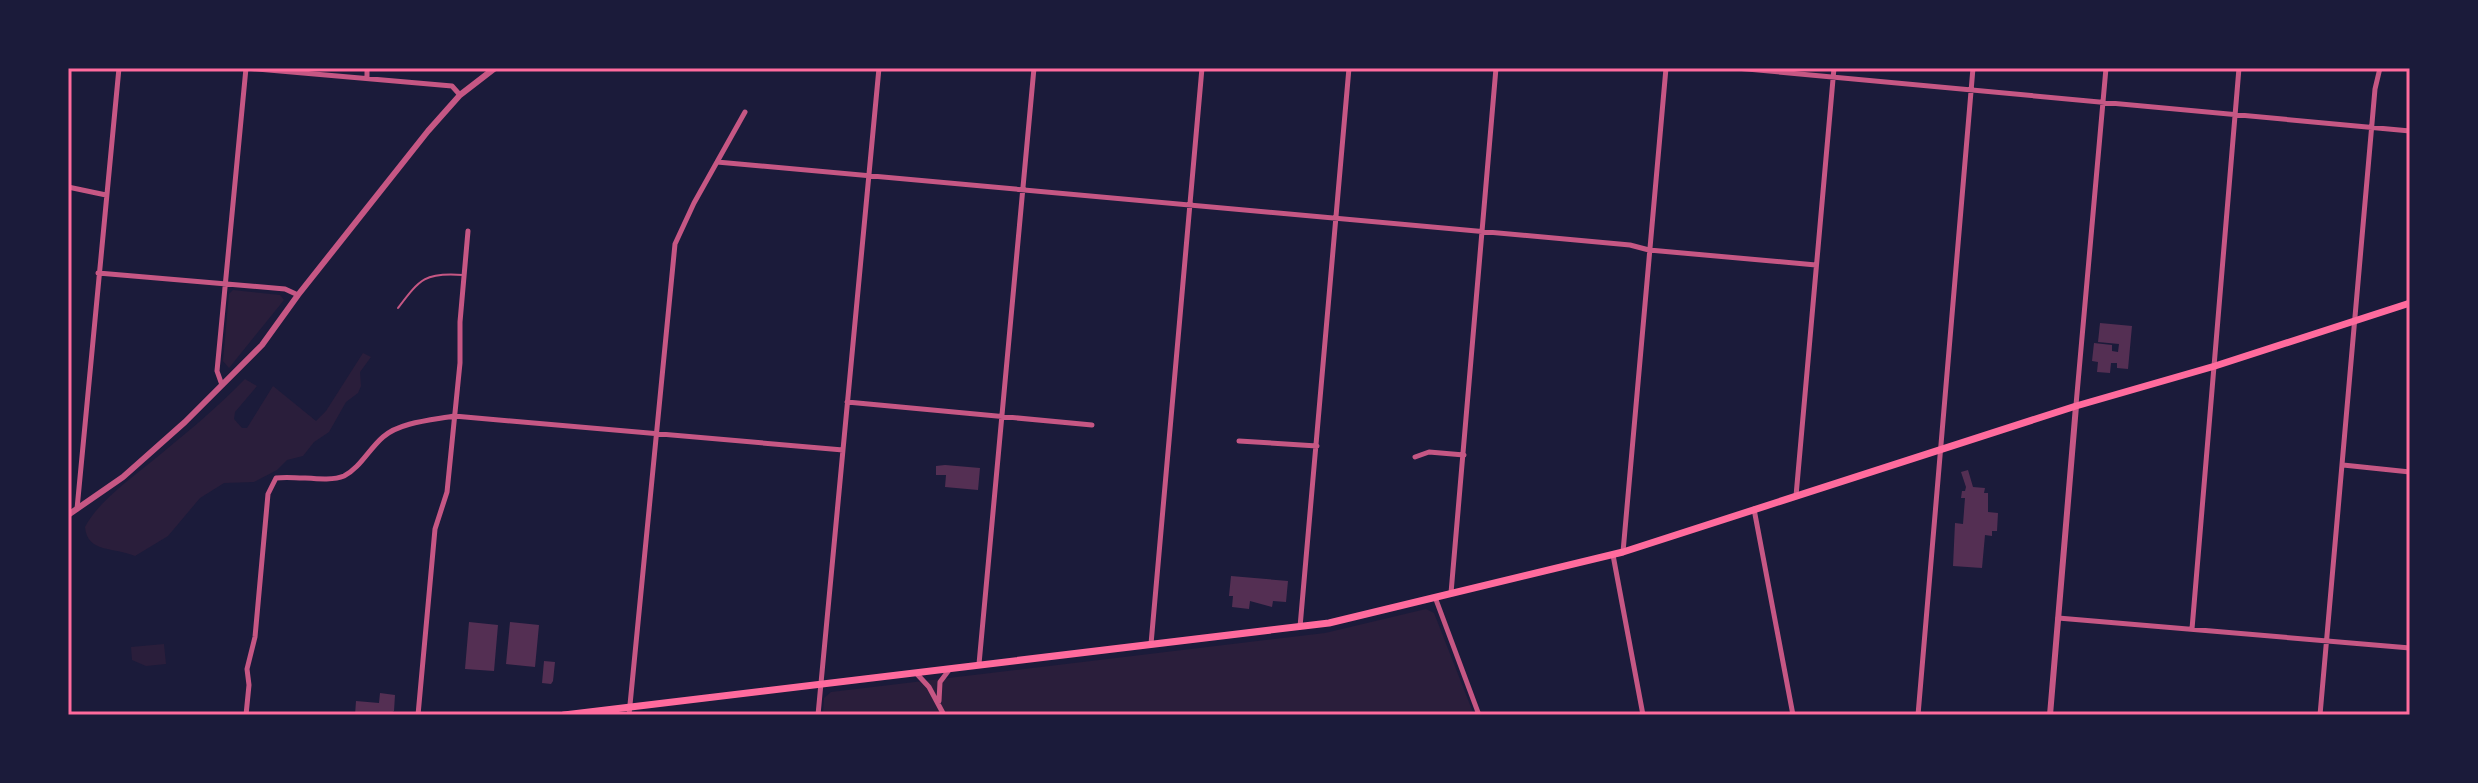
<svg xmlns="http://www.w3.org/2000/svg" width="2478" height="783" viewBox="0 0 2478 783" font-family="Lato,sans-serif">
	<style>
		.green { fill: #2a1e3b }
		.building { fill: #542f53 }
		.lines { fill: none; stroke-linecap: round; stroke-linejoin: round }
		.service { stroke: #c65784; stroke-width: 2 }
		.minor { stroke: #c65784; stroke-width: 5 }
		.tertiary { stroke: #c65784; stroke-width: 6 }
		.secondary { stroke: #ff6b9d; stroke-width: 7 }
		.neatline { fill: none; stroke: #ff6b9d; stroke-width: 3 }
	</style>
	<rect width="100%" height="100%" fill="#1b1b3a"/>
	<!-- green -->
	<path class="green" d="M233 290 280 295 284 300 229 368 223 361 229 294Z
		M363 353 371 357 360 372 361 386 358 393 346 402 329 432 314 442 303 456 287 460 277 470 254 482 224 483 200 498 168 536 135 556C114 547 87 553 85 527 99 501 129 480 151 462 184 435 216 409 245 379L257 386 235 412 234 419 242 428H247L273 386 316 421 326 411Z
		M1426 609 1434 613 1474 715H823L824 698 831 692 1325 633Z
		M164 644 166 664 146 666 132 660 131 647Z"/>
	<!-- building -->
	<path class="building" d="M2100 323 2132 326 2128 369 2117 368V363H2111L2110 373 2097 372 2098 362 2092 361 2094 343 2112 345V351L2118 352 2119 344 2098 342Z
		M945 465 980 468 978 490 945 487 946 475H936V466Z
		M1968 470 1973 487 1985 488 1984 493H1988V512L1998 513 1997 531H1992V536L1985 535 1982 568 1953 566 1955 523 1963 524 1965 498H1961L1962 491H1965L1966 487 1961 472Z
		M1231 576 1288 581 1286 602 1273 601 1272 607 1250 601 1249 609 1232 607 1233 596H1229Z
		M469 622 498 625 494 671 465 669Z
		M510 622 539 625 535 667 506 664Z
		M544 661 555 662 553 681 551 684 542 683Z
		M380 693 395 695 394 711 388 715H355L356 701 379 703Z"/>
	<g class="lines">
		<!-- service -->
		<path class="service" d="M398 308C420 279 425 272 463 275"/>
		<!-- minor -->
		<path class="minor" d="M246 68 452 86 460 95
			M1736 68 2410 131
			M367 77V68
			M717 162 1630 245 1649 250 1816 265
			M68 187 106 195
			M98 273 285 289 298 295
			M222 385 217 371 246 68
			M847 402 1092 425
			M2076 405 2106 68
			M1239 441 1317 446
			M1415 457 1429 452 1464 455
			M2343 465 2410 472
			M1796 496 1834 68
			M77 509 119 68
			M1754 509 1793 715
			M1623 552 1666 68
			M1613 555 1643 715
			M1451 593 1496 68
			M1435 597 1479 715
			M2058 618 2410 648
			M1300 627 1349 68
			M2192 629 2239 68
			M1151 644 1202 68
			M979 664 1034 68
			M916 673 929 687 944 715
			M939 701 940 682 949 670
			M246 715 249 685 247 669 255 637 268 494 276 478C295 475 328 483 344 476 360 468 369 449 383 437 400 422 433 420 454 416L843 450
			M418 715 435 529 447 492 460 363V322L468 231
			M629 715 675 244 694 203 745 112
			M818 715 879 68
			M1918 715 1973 68
			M2320 715 2375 89 2380 68"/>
		<!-- tertiary -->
		<path class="tertiary" d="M68 515 123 477 185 422 262 345 298 295 428 131 460 95 495 68
			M2050 715 2076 406"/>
		<!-- secondary -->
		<path class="secondary" d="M564 715 1329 623 1623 552 2076 406 2215 366 2410 303"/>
	</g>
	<!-- border -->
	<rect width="2478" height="783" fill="none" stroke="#1b1b3a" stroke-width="140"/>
	<rect x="70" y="70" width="2338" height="643" class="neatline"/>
</svg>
